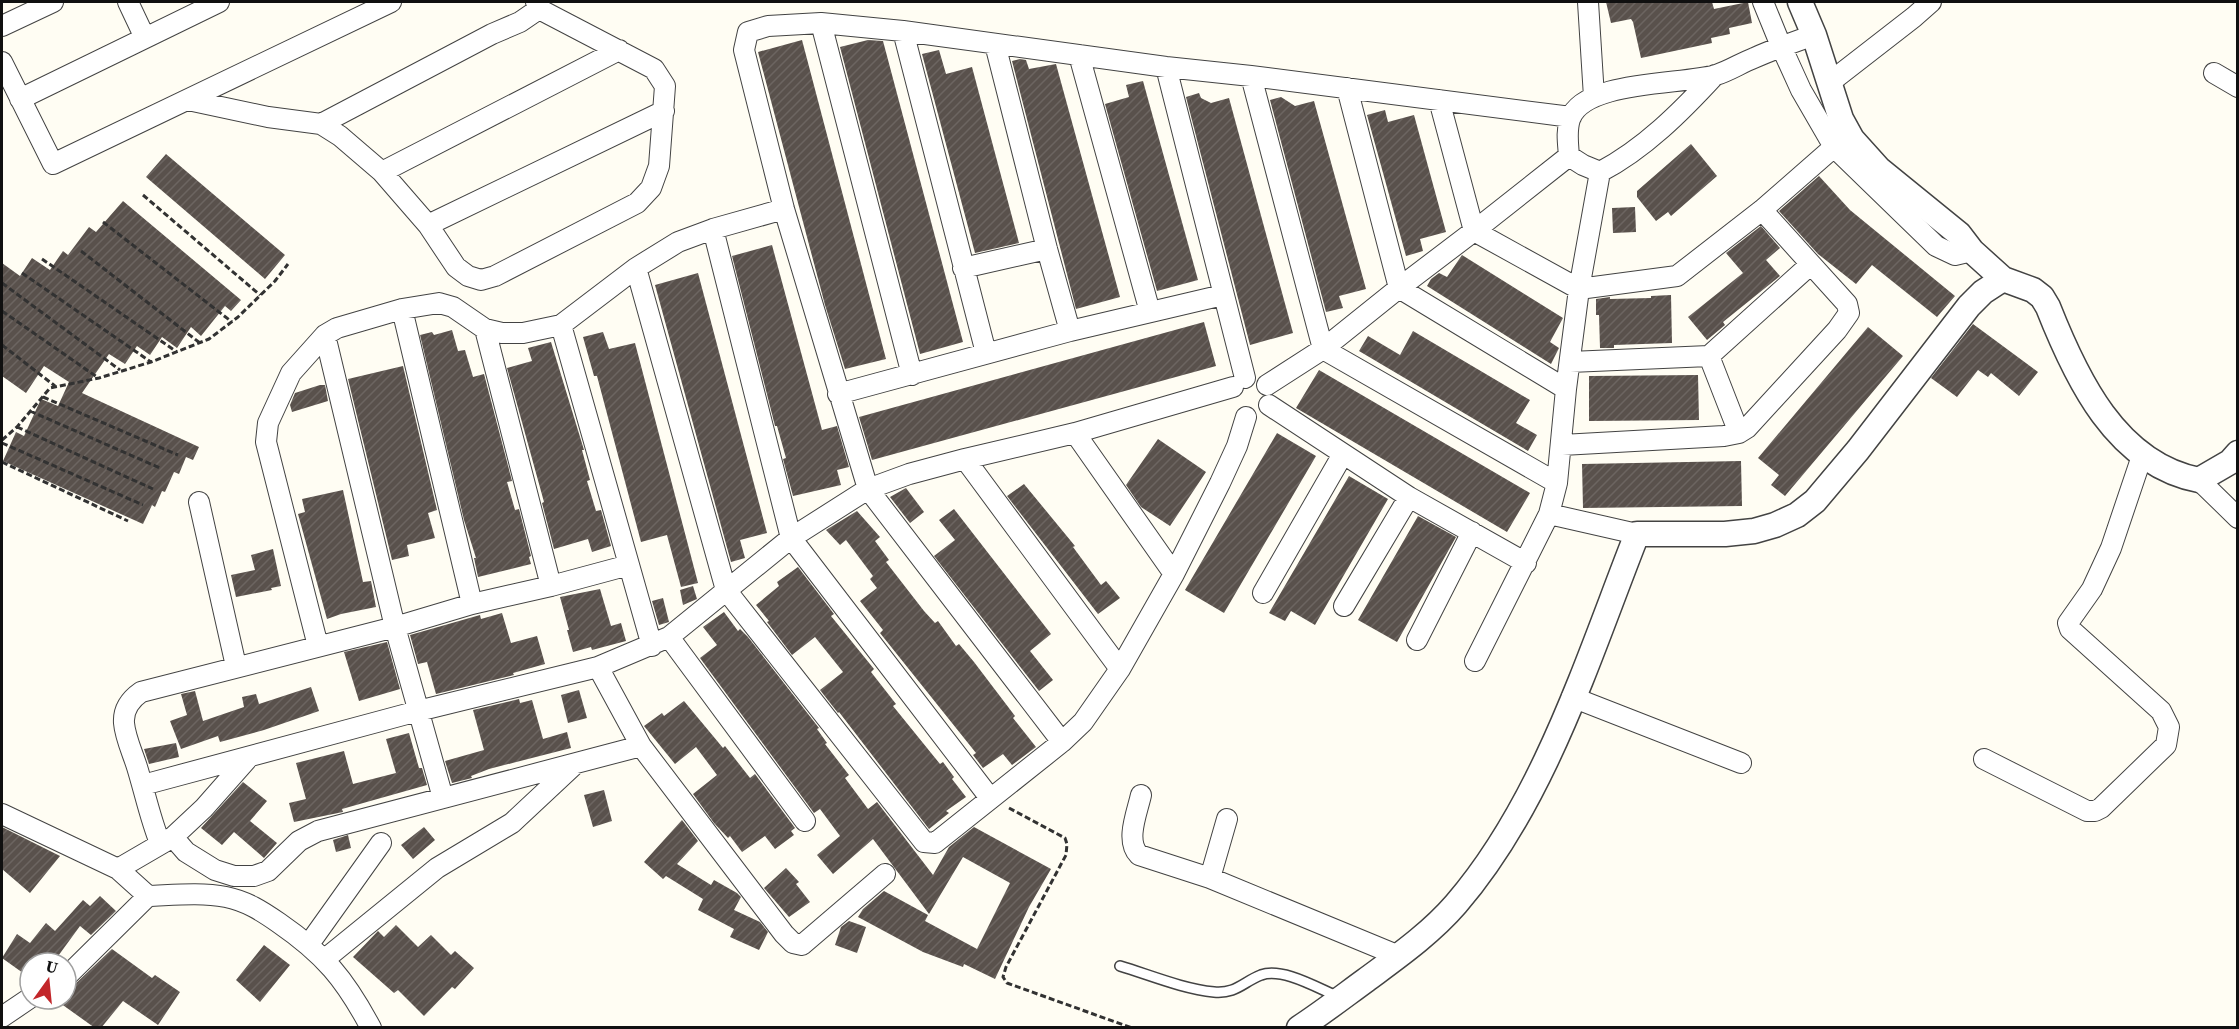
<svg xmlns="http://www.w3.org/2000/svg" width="2239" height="1029" viewBox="0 0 2239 1029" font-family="'Source Serif 4',serif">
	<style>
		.building { fill: url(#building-hatch) }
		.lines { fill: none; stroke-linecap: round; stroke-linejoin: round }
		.service-casing { stroke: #434343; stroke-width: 12 }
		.minor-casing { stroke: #434343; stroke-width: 22 }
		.tertiary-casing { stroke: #434343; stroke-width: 27 }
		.path { stroke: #323232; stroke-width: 3; stroke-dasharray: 6 3; stroke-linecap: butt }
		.service { stroke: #fff; stroke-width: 9 }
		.minor { stroke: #fff; stroke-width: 20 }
		.tertiary { stroke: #fff; stroke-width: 24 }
	</style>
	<defs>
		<pattern id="building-hatch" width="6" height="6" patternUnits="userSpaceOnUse" patternTransform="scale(1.5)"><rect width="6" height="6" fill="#59514c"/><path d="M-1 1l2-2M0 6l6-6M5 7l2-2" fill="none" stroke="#6c6561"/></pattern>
	</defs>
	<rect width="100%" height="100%" fill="#fffdf3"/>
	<!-- building -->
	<path class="building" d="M1606 2H1712L1714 9 1748 2 1752 23 1729 28 1730 34 1711 38 1712 43 1641 58 1633 22 1631 19 1611 23Z
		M802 40 886 359 845 369 825 305 758 52Z
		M868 40 883 41 963 342 920 354 840 47Z
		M939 50 946 74 972 67 1019 243 975 253 922 54Z
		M1020 59 1026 60 1029 69 1056 64 1120 297 1076 309 1012 61Z
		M1143 81 1198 280 1157 291 1105 104 1129 97 1126 85Z
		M1199 93 1201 98 1211 103 1229 98 1293 333 1250 345 1186 97Z
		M1281 97 1295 106 1314 101 1366 289 1339 296 1343 308 1326 312 1270 100Z
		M1385 110 1388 122 1414 115 1446 232 1420 239 1423 251 1406 256 1367 115Z
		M1691 144 1717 176 1671 216 1668 212 1656 221 1637 197V191Z
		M166 154 285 255 265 279 146 177Z
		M1819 176 1850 210 1955 296 1937 317 1872 265 1856 284 1818 254 1779 211Z
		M123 201 241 300 231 311 225 306 201 336 191 327 177 348 162 337 150 355 137 346 125 364 109 354 82 393 199 447 193 460 186 457 179 474 174 472 165 492 162 491 155 507 152 505 143 524 3 461 16 432 24 436 41 399 58 406 69 382 44 366 26 393 2 376V263L20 276 32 258 50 270 63 251 68 255 89 227 96 232Z
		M1635 207 1636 232 1613 233 1612 208Z
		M1761 226 1780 248 1766 260 1780 276 1723 322 1725 325 1707 340 1688 317 1743 273 1726 253Z
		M772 245 822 430 837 426 849 467 837 470 841 485 793 496 783 459 786 458 777 426H775L732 256Z
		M1462 255 1563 318 1550 342 1559 348 1551 364 1427 286 1431 279 1439 273 1447 277Z
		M698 273 767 533 740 540 745 558 731 562 655 285Z
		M1671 295 1672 343 1614 345V348H1600L1599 315H1596V299L1610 297V299L1651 298V296Z
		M1204 322 1216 366 872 460 859 417Z
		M1973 324 2038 372 2019 396 1991 373 1988 377 1978 370 1957 397 1931 378Z
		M1868 327 1903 356 1785 496 1771 485 1779 475 1758 458Z
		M452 330 458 351 465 350 473 377 484 374 512 481 507 482 515 510 519 509 531 556 529 557 531 564 478 577 474 558H476L464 520 420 335 432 332 434 335Z
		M1413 331 1530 400 1516 423 1537 435 1528 451 1359 351 1368 336 1400 355Z
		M603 332 609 349 635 343 698 583 681 587 667 535 641 542 597 376H594L583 337Z
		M551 342 584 450H582L590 480 587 481 596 511 601 510 611 546 592 552 588 539 554 549 542 503 544 502 507 368 532 361 528 348Z
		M403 366 437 510 428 513 435 538 407 545 409 556 392 560 348 379Z
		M1319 370 1530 493 1507 532 1296 408Z
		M1698 375 1699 420 1589 421V376Z
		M320 385H325L328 401 292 412 290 405 295 393Z
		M1277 433 1316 456 1224 613 1185 590Z
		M1158 439 1206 472 1170 526 1141 507 1126 485Z
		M1741 461 1742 506 1583 508 1582 464Z
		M1349 476 1388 499 1315 625 1291 611 1285 621 1269 613Z
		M1024 484 1075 546 1073 547 1101 585 1106 581 1120 598 1098 614 1007 496Z
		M906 488 924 512 910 523 890 497Z
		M343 490 363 582 371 581 376 607 341 614 327 619 298 514 305 512 302 499Z
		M954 509 1051 634 1030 651 1053 680 1039 691 934 556 955 540 939 520Z
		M857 511 880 537 875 541 889 560 886 562 924 611 935 623 938 621 956 646 959 644 974 662 1015 716 1013 718 1036 747 1012 765 1003 754 983 768 973 755 976 753 880 633 883 630 860 601 877 588 870 579 873 576 846 540 840 545 826 530Z
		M1418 516 1456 537 1397 642 1358 620Z
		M273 549 281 586 271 588 272 590 236 597 231 575 255 570 251 555Z
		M798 567 834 614 831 616 874 669 871 672 896 704 893 706 940 764 943 762 954 777 952 779 966 797 946 811 949 813 929 829 839 712 838 713 820 690 843 672 815 637 792 655 767 622 769 621 756 605 779 586 777 582Z
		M693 586 697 599 683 605 680 590Z
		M600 589 611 626 621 623 626 641 592 650 591 647 573 652 567 630H569L560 597Z
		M663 598 669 622 659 625 652 601Z
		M724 612 738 631 740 629 748 637 819 728 817 729 827 743 825 744 849 775 845 778 868 809 877 802 933 875 949 847 974 827 1051 869 1029 907 995 979 964 964 963 967 923 952 858 917 863 909 884 891 928 915 925 921 977 949 1010 883 963 857 929 914 873 839 833 874 817 855 840 836 820 809 814 813 700 658 717 645 703 627Z
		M502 613 511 643 537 636 545 664 513 673 514 675 436 694 427 662 418 664 410 635 480 615 481 619Z
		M387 642 400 689 359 701 344 652Z
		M311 687 319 711 264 730 220 742 218 736 181 749 170 721 187 715 181 694 195 691 203 721 244 707 242 697 256 694 259 704Z
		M579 690 587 718 568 723 561 695Z
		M519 699 520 703 532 700 543 739 567 732 571 748 489 769 471 776 472 778 452 783 445 761 484 750 473 710Z
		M684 701 723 748 725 746 750 778 755 774 795 828 791 831 794 835 775 849 765 836 742 852 730 836 728 838 714 823 693 794 717 775 696 747 675 764 644 726 662 713 664 716Z
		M409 733 419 768H422L427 785 342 809 343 812 294 822 289 803 306 799 296 763 344 751 353 784 396 773 386 739Z
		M176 743 179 757 149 764 144 749Z
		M243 782 267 801 250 821 277 843 264 858 234 832 222 845 201 828Z
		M604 790 612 821 593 827 584 795Z
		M682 820 698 841 677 864 711 885 714 880 737 893 741 897 734 910 760 922 768 932 759 950 730 937 734 929 698 910 703 899 666 876 663 879 644 862Z
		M2 827 60 856 30 893 2 869Z
		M424 827 435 840 413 859 401 845Z
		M348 835 351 848 336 852 333 840Z
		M786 868 799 882 796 884 810 902 789 917 764 888Z
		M100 896 116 911 91 935 80 926 53 963H30V978L2 958 17 934 30 943 46 923 55 931 83 900 90 906Z
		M849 921 866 927 857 953 835 945 841 927Z
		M396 925 418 947 431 935 451 955 455 951 474 968 455 989 452 987 424 1016 398 990 394 993 353 957 378 931 384 937Z
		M264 945 290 965 260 1002 236 980Z
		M112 949 152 978 155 975 180 992 158 1025 123 1001 101 1028H95L60 1003 63 999H66V994L71 988Z"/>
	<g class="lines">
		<defs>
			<path id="service" d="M1120 966C1150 975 1183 989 1214 992 1236 994 1243 982 1261 975 1283 967 1319 989 1339 997"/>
			<path id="minor" d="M128 2 145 38
				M1588 2 1594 97
				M1763 2 1781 46 1801 90 1834 147 1936 246 1955 255 1972 251
				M821 23 912 375
				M2 26 53 2
				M903 31 986 353
				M995 44 1047 249 1070 331
				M1079 55 1150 312
				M2 62 53 164 391 2
				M1166 67 1245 378
				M2214 73 2238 87
				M1715 75C1681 112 1644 149 1600 172L1583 165 1569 156C1568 143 1566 131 1570 119 1584 80 1682 85 1716 75 1729 71 1741 63 1754 58 1774 49 1794 42 1814 35
				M1251 76 1323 349 1557 483
				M1829 83 1914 17 1931 2
				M1347 88 1399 288 1566 389
				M20 99 219 2
				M188 100 268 117 321 124 340 136 382 172 428 225 456 267 468 276 481 280 495 276 637 203 651 188 659 166 665 86 654 69 539 9
				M1439 100 1474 231 1579 289 1677 276 1762 210 1834 147
				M321 124 492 34 520 22 539 9 536 2
				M382 172 619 50
				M428 225 664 111
				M713 229 791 538 990 798
				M636 268 726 590 924 842 935 843 1062 742 1083 722 1120 669 1174 574 1220 483 1237 446 1246 417
				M963 268 1047 249
				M402 309 472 604
				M561 325 652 646
				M485 329 551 586
				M325 335 395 627 443 798
				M1709 356 1739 433
				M1570 362 1709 356 1810 265
				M1267 385 1323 349 1399 288 1474 231 1569 156
				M838 394 1070 331 1223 295
				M1269 405 1409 497 1526 563
				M1075 433 1174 574
				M1562 445 1724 436 1739 433 1747 428 1837 330 1849 313 1847 304 1762 210
				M965 459 1120 669
				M2199 480 2238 518
				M199 502 236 666
				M1549 514 1637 534
				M1263 593 1343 454
				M1344 606 1409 497
				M669 637 805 821
				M1417 640 1472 532
				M318 646 266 442 268 423 291 373 325 335 337 328 402 309 439 303 453 307 485 329 502 333H523L561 325 636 268 678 242 713 229 784 209
				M1475 661 1549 514 1557 483 1566 389 1579 289 1600 172
				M598 667 641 746 784 934 793 943 802 945 885 874
				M1572 697 1741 763
				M1062 742 868 489 784 209 744 50 748 32 768 26 821 23 903 31 1166 67 1251 76 1571 117
				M1984 759 2087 811H2095L2101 808 2166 745 2169 727 2161 711 2070 629 2068 623 2092 589 2111 548 2142 456
				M143 785 418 711 598 667 669 637 791 538 868 489 909 474 965 459 1075 433 1233 387
				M1141 795C1137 813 1125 841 1139 855L1210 878 1399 956
				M2 814 118 869 148 896C174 895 201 892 226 897 246 901 262 911 279 923 324 954 345 979 371 1028
				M173 837 186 852 215 870 234 876H254L268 871 299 841 318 831 641 746
				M160 843C150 818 145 793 137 767 133 754 125 737 124 723 123 709 131 699 141 692L395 627 472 604 551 586 629 565
				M118 869 173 837 204 808 249 757
				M1210 878 1227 819
				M309 944 381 843
				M325 959 437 868 512 823 573 766
				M66 977 148 896
				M2 1017 30 998"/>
			<path id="tertiary" d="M1800 2 1814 35 1841 119 1852 139 1879 169 1959 234 1972 251 2003 279 2033 290 2042 297 2048 307C2076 378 2116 464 2199 480L2230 462 2238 453
				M1299 1028C1322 1013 1344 996 1366 980 1397 957 1430 934 1456 904 1544 802 1588 658 1637 534H1725L1754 531 1775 525 1797 515 1815 501 1858 450 1969 306 1983 292 2003 279"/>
		</defs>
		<!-- service casing -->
		<use href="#service" class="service-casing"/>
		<!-- minor casing -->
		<use href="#minor" class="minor-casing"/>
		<!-- tertiary casing -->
		<use href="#tertiary" class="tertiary-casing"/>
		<!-- path -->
		<path class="path" d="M143 195 260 295
			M103 222 232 322
			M81 251 200 343
			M42 259 177 352
			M22 273 151 362
			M2 283 120 370
			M2 311 97 377
			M2 345 55 386
			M43 397 178 455
			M30 411 160 468
			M17 427 153 489
			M2 440 17 427 50 388 99 378 151 362 209 339 238 317 275 281 288 264
			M2 443 143 505
			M2 462 128 521
			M1009 808 1065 838 1067 844 1066 855 1006 967 1003 977 1007 983 1132 1028"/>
		<!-- service -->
		<use href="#service" class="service"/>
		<!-- minor -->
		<use href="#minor" class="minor"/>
		<!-- tertiary -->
		<use href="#tertiary" class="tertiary"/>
	</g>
	<!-- border -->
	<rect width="2239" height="1029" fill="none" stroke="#101010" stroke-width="6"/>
	<!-- north arrow -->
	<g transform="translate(48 981) rotate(15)"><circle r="28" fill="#ffffff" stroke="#9f9f9f" stroke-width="1.5"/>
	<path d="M0-4.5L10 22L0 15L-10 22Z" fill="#c2262a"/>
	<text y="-9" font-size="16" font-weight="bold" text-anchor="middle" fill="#101010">U</text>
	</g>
</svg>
